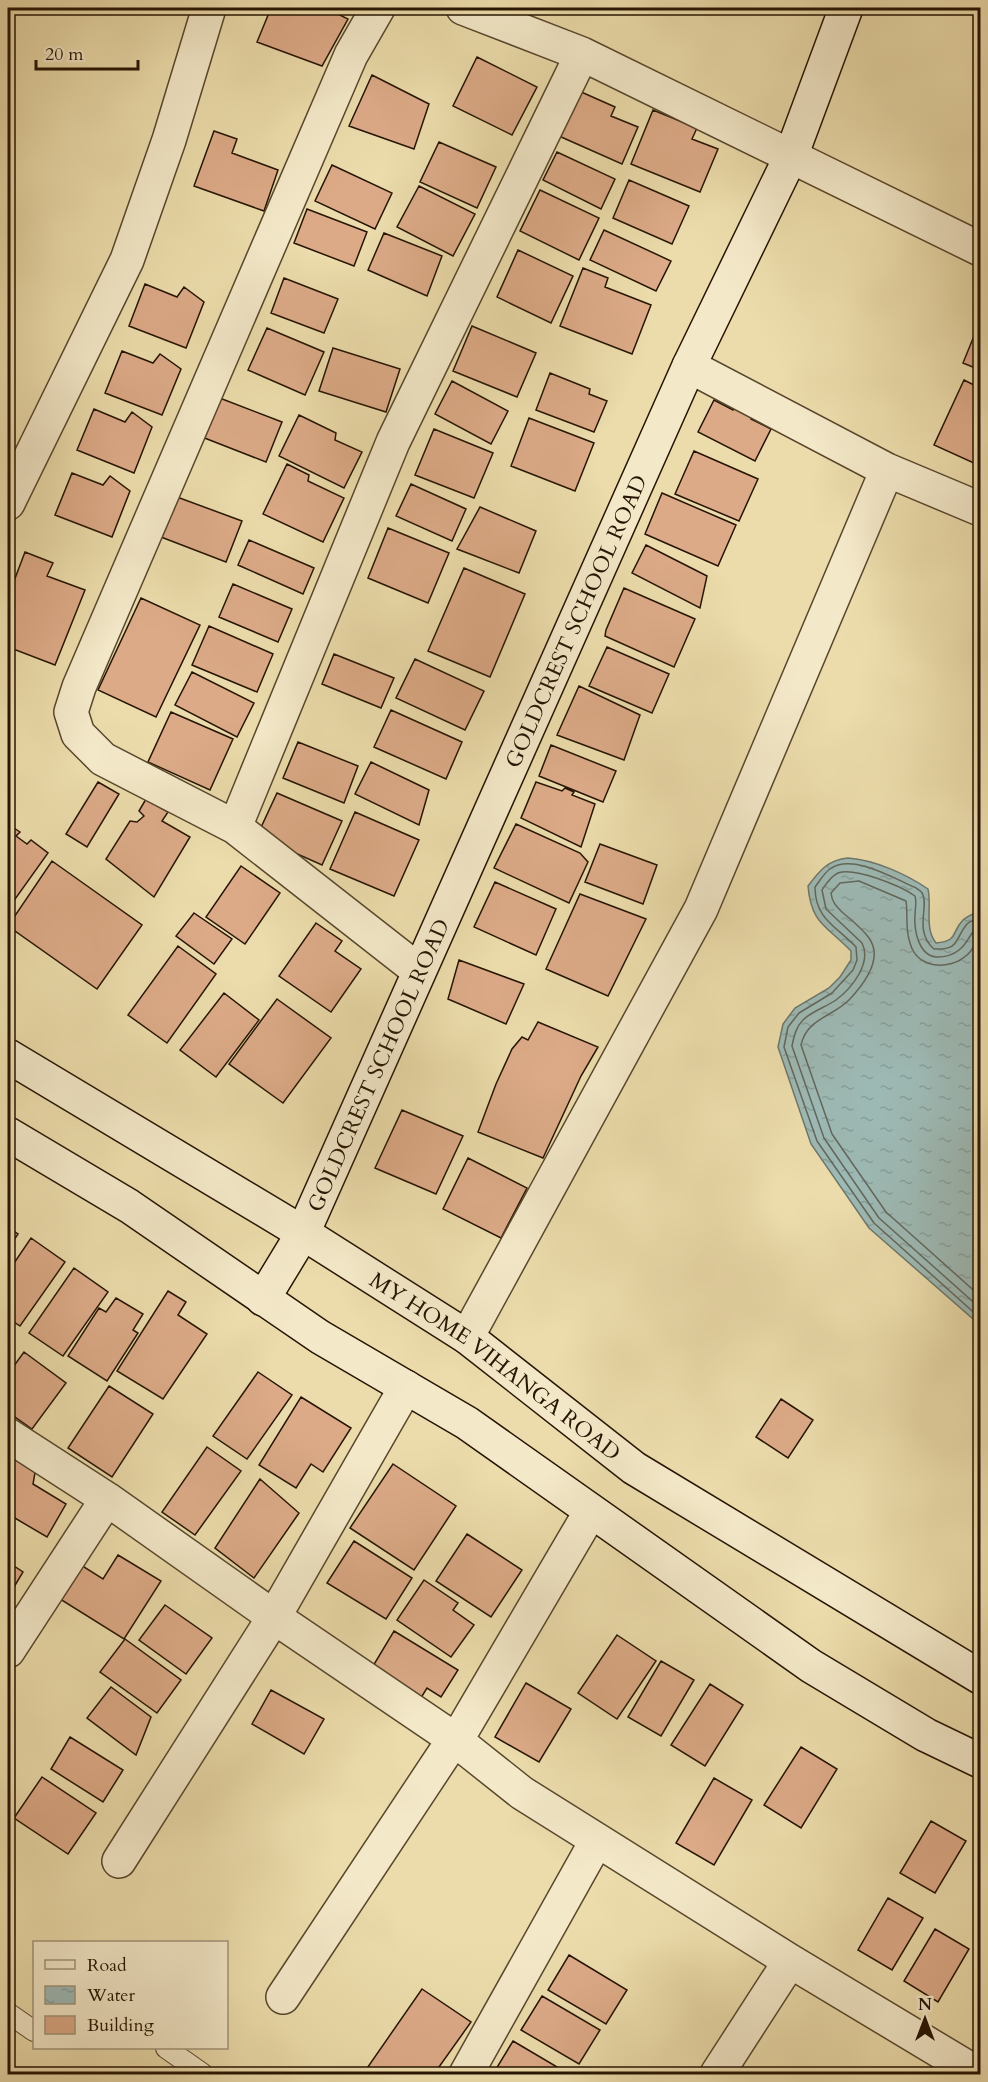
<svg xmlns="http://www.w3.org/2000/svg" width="988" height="2082" viewBox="0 0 988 2082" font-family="Cardo,serif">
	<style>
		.water { fill: url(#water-ripples); stroke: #6d776d; stroke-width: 1.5 }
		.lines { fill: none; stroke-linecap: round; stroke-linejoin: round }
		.shore { stroke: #62675c; stroke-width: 1.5 }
		.building { fill: #dcaa87; stroke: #261503; stroke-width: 1.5 }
		.lane-casing { stroke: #58472d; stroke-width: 22 }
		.street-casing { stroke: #58472d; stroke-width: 36 }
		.secondary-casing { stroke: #261503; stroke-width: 36 }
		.lane { stroke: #f3e8c8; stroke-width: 20 }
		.street { stroke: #f3e8c8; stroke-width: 33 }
		.secondary { stroke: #f3e8c8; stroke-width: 33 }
		.labels { text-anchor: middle; stroke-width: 4.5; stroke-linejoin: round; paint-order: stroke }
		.street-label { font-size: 22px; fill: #261503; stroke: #f3e8c8 }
	</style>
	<defs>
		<pattern id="water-ripples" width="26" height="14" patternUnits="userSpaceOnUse" patternTransform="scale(1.5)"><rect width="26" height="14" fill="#9db9b4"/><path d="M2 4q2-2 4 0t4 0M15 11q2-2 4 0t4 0" fill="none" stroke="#879e99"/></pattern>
	</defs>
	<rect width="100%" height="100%" fill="#ecdcab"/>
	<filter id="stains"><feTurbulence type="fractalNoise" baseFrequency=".00333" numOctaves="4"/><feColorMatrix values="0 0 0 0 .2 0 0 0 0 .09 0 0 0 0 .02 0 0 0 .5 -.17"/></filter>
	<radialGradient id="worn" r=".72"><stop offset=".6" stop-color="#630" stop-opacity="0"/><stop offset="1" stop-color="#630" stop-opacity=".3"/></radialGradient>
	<!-- water -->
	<path class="water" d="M848 858C875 860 906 874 928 889 932 907 924 928 936 943 959 941 951 932 963 920 967 916 976 913 980 910V1325L869 1228 811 1144 778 1047 783 1024 795 1008 829 988 840 977 851 960V951C827 926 811 924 808 886 820 870 828 860 848 858Z"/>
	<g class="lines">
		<!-- shore -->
		<path class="shore" d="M980 917C977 919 970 921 967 924 954 939 961 950 934 949 913 931 930 905 922 893 922 892 915 887 914 887 893 878 852 853 830 869 824 873 819 882 815 887 815 919 836 926 856 947L857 960 853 970 832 993 799 1013 788 1027 784 1047 817 1141 874 1223 980 1318
			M980 925C970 931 969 943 959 950 953 955 945 957 937 957 918 956 914 929 915 915 915 908 917 903 915 896 901 886 855 867 838 873 831 876 826 884 822 890L826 909 862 943C872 963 852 988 836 1000 826 1007 812 1011 803 1020 796 1027 794 1036 792 1046L824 1138 879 1218 980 1308
			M980 936C976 942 973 950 967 955 949 971 917 969 910 943 905 929 908 914 906 901L859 881 840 883 831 893C832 902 836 906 842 912 851 920 862 928 869 938 884 959 864 984 850 999 833 1017 807 1018 801 1045L832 1134 886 1212 980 1296"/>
	</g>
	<!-- building -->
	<path class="building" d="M271 8H326L348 19 322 66 257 42Z
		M477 57 537 87 512 135 453 106Z
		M372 75 429 104 414 149 349 126Z
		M579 91 615 107 611 116 638 127 622 164 559 136Z
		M653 110 697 128 692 139 718 149 700 192 631 164Z
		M214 131 237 139 232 153 278 170 264 211 194 186Z
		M439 142 496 167 477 208 420 182Z
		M557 152 615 179 601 209 543 180Z
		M332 165 392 193 375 229 315 201Z
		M629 180 689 206 672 244 613 218Z
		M419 186 475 214 453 256 397 227Z
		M540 190 599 218 579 260 520 231Z
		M307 209 367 232 354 266 294 243Z
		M604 230 671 261 656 291 590 260Z
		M384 233 442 256 427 296 368 270Z
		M518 250 573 276 551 323 497 297Z
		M583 268 608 278 605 287 651 305 632 354 560 326Z
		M284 278 338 299 324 333 271 313Z
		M145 284 177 297 184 287 204 302 186 348 129 326Z
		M472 326 536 353 517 397 453 371Z
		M978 326 980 327V370L963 363Z
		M267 328 324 352 305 395 248 370Z
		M333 348 400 369 386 412 319 391Z
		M122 351 153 363 160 354 181 369 162 415 105 393Z
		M550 373 590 389 589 394 607 401 594 432 536 410Z
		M964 380 980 388V454L976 464 934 445Z
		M452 381 508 411 491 444 435 414Z
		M217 397 282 422 266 462 202 437Z
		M714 400 733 410 736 404 752 412 751 419 771 429 755 461 698 432Z
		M94 409 125 422 132 412 152 427 134 473 77 450Z
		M299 415 336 433 335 440 362 452 344 488 279 456Z
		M529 418 594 443 575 491 511 466Z
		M434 429 493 453 474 498 415 475Z
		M694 451 758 479 739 521 675 494Z
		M287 464 309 475 308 481 344 498 323 542 263 514Z
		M72 473 103 485 110 476 130 491 112 537 55 515Z
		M411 484 466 509 452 541 396 516Z
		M662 493 736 525 718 566 645 534Z
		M177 497 242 521 226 562 161 537Z
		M480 507 536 531 519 573 457 549Z
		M388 528 449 553 428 603 368 578Z
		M249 540 314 568 303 594 238 565Z
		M646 545 707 576 700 608 632 573Z
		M25 552 53 563 47 576 85 590 55 665 8 647V597Z
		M464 568 525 594 490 677 428 651Z
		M233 584 292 609 278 642 219 617Z
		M624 588 695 619 674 667 605 636 606 630Z
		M141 598 200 625 156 717 98 690Z
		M209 626 273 654 257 692 192 665Z
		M607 647 669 674 652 713 589 686Z
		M334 654 394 678 381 708 322 684Z
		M415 659 484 691 465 730 396 698Z
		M192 672 254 703 237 737 175 705Z
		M579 686 640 715 624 760 557 735Z
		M391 710 462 742 446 779 374 747Z
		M171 712 233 739 210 790 148 762Z
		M298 742 358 766 344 803 283 778Z
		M551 745 616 771 603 802 539 776Z
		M371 762 429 790 419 825 355 794Z
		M98 782 119 794 87 847 66 834Z
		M536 782 562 791 565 788 574 792 572 795 595 804 581 847 521 818Z
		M277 793 342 821 322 865 257 836Z
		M146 799 168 812 162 821 190 837 154 897 106 859 130 821 137 822 144 816 139 811Z
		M355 812 419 840 394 896 330 869Z
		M8 824 20 832 16 836 27 844 31 840 48 853 8 909Z
		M516 824 580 853 588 862 569 903 494 868Z
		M600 844 657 865 643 904 585 882Z
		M52 861 142 925 97 989 8 926Z
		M241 866 280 893 245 944 206 917Z
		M495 882 556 909 536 955 474 927Z
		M580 894 646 919 608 996 546 969Z
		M194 913 232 939 214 964 176 936Z
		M316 923 342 941 335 951 361 969 331 1012 279 976Z
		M178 946 216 974 167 1043 128 1015Z
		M459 960 524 984 506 1024 448 999Z
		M224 993 259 1020 216 1077 180 1050Z
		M277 999 331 1038 283 1103 229 1064Z
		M538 1022 598 1047 581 1076 543 1158 478 1132 496 1084 512 1049 522 1037 528 1040Z
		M402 1110 463 1136 436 1194 375 1168Z
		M468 1158 527 1188 501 1238 443 1209Z
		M8 1227 18 1234 8 1249Z
		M31 1238 65 1262 20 1326 8 1318V1272Z
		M74 1268 108 1292 63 1356 29 1333Z
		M168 1291 186 1302 178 1315 207 1334 163 1399 117 1371Z
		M116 1298 143 1314 133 1330 138 1333 107 1381 68 1356 99 1308 106 1312Z
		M24 1352 66 1383 32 1429 8 1412V1374Z
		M258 1372 292 1395 247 1459 213 1436Z
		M109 1386 153 1414 112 1477 68 1448Z
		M301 1397 351 1428 323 1472 311 1464 296 1488 259 1465Z
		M781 1399 813 1420 788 1458 756 1437Z
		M207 1447 241 1471 195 1535 162 1512Z
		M10 1452 36 1467 33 1484 66 1504 47 1537 8 1514V1457Z
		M393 1464 456 1506 414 1570 350 1528Z
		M260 1479 299 1513 254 1578 215 1548Z
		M467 1534 522 1570 491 1617 436 1581Z
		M354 1541 412 1578 386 1619 327 1583Z
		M118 1555 161 1581 124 1639 60 1599 81 1565 103 1579Z
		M8 1562 23 1572 8 1597Z
		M424 1580 458 1603 453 1610 474 1625 451 1657 397 1620Z
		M165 1605 212 1638 186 1674 139 1640Z
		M394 1631 458 1670 441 1697 427 1688 419 1701 370 1671Z
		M617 1635 656 1661 617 1719 578 1693Z
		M125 1639 181 1680 157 1713 100 1672Z
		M661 1661 694 1680 661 1736 628 1717Z
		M526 1683 571 1709 539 1762 495 1737Z
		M710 1684 743 1705 705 1766 671 1745Z
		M111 1687 151 1717 136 1755 87 1718Z
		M271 1690 324 1719 304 1754 252 1724Z
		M70 1737 123 1770 103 1802 51 1769Z
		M801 1747 837 1769 801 1828 764 1805Z
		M42 1777 96 1813 68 1854 14 1818Z
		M714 1778 752 1800 714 1865 676 1843Z
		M931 1821 966 1841 935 1893 900 1873Z
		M888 1898 923 1918 892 1970 858 1950Z
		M935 1929 969 1949 938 2002 904 1981Z
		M569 1955 627 1990 606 2024 548 1990Z
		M422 1989 471 2022 434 2074H363Z
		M542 1996 600 2030 579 2064 521 2030Z
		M513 2041 569 2074H493Z"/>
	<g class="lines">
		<defs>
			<path id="lane" d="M8 2013 34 2031
				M166 2048 203 2074"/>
			<path id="street" d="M378 8 351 55 79 687 71 712 78 734 103 759 235 827 419 971
				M463 8 582 54 980 249
				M689 366 887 470 980 509
				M8 503 127 260 169 140 209 8
				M235 827 393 442 582 54
				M467 1337 701 909 887 470
				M8 1435 107 1499 274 1617 454 1739 283 1997
				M591 1511 460 1734 454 1739 522 1793 790 1961 978 2074
				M8 1651 107 1499
				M119 1861 274 1617 406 1387
				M466 2074 597 1840
				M717 2074 790 1961"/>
			<g id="secondary">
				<path id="s1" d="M8 1056 303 1233 467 1337 634 1468 980 1677"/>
				<path d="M8 1134 129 1206 320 1337 467 1423 811 1666 926 1735 980 1761"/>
				<path id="s2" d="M263 1299 303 1233 689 366 791 156 846 8"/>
			</g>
		</defs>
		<!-- lane casing -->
		<use href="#lane" class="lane-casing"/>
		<!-- street casing -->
		<use href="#street" class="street-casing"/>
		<!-- secondary casing -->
		<use href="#secondary" class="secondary-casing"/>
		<!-- lane -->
		<use href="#lane" class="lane"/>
		<!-- street -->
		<use href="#street" class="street"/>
		<!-- secondary -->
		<use href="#secondary" class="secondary"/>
	</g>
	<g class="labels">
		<!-- street labels -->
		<g class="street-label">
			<text dy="8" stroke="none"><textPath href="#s2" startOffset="747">GOLDCREST SCHOOL ROAD</textPath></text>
			<text dy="8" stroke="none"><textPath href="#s2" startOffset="261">GOLDCREST SCHOOL ROAD</textPath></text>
			<text dy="8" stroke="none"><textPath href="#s1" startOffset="578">MY HOME VIHANGA ROAD</textPath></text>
		</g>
	</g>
	<!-- margin -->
	<rect width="988" height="2082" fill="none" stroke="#ecdcab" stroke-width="30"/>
	<rect x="9" y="9" width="970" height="2064" fill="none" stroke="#261503" stroke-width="3"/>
	<rect x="15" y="15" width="958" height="2052" fill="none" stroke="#261503" stroke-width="1.5"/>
	<!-- legend -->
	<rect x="33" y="1941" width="195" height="108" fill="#f3e8c8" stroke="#a19479" stroke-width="1.5"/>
	<rect x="45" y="1960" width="30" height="9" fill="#f3e8c8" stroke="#a19479" stroke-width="1.5"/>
	<text x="87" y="1971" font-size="18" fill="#261503">Road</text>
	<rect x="45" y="1986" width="30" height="18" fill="url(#water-ripples)" stroke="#a19479" stroke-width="1.5"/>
	<text x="87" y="2001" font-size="18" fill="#261503">Water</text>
	<rect x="45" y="2016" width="30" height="18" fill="#dcaa87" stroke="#a19479" stroke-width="1.5"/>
	<text x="87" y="2031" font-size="18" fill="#261503">Building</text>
	<!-- north arrow -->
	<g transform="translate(925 2019)" stroke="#f3e8c8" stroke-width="4.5" paint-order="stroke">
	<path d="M0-4.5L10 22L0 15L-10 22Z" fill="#261503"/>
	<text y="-9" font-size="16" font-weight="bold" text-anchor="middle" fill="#261503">N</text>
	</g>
	<!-- scale -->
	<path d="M36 60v9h102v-9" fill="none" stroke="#261503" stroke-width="3"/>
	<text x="45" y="60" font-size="18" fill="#261503" stroke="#f3e8c8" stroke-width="4.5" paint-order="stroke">20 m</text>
	<rect width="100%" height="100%" filter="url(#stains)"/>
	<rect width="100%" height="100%" fill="url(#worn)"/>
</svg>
